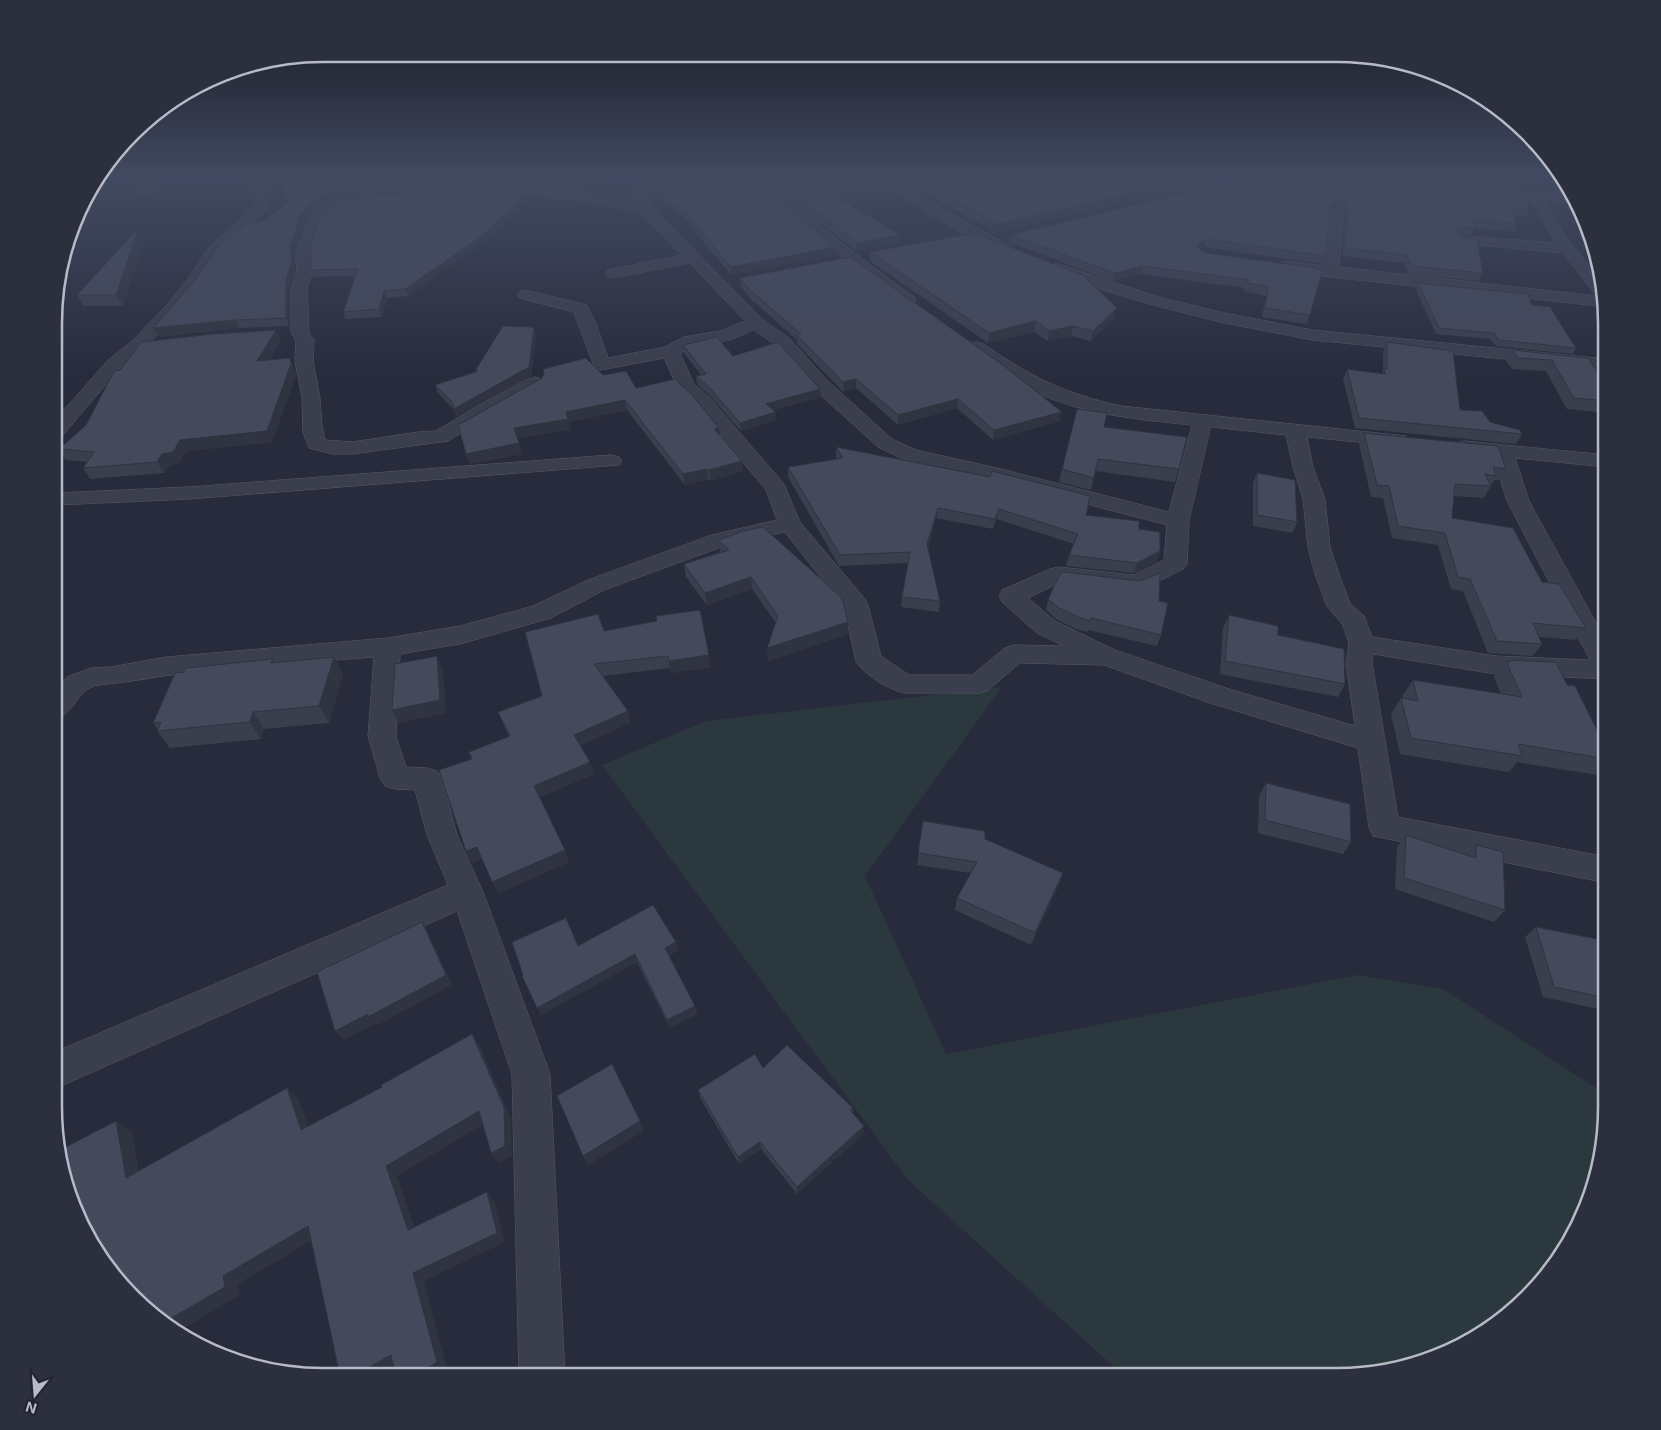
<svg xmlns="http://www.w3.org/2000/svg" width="1661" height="1430" viewBox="0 0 1661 1430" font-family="Inter,sans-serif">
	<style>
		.green { fill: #2b383e }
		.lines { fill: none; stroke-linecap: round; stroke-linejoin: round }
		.minor-casing { stroke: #565967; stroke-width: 1 }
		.minor { fill: #3b3e4d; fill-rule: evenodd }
		.wall { fill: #3a3f4e }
		.shaded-wall { fill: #303340 }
		.building { fill: #44495b; stroke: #303340 }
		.rim { fill: none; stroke: #b7bac7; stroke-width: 2.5 }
	</style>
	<rect width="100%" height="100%" fill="#282b3c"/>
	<!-- green -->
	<path class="green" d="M1002 687 865 876 946 1054 1358 975 1443 989 1607 1095V1107L1587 1210 1528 1297 1441 1356 1355 1376H1124L908 1180 602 765 706 721Z"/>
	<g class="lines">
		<defs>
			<path id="minor" d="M145 176H157L153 193 146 197 139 193Z
				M250 176H262L270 201 265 211 219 255 199 286 179 311 143 350 120 368 63 435 56 437V419L108 360 131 342 167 305 187 280 208 249 254 206 256 201Z
				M650 176H666L652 187 646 197 652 207 762 319 789 338 828 381 892 439 916 450 1001 469 1169 512 1192 425C1133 419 1074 414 1021 385 1003 375 986 363 970 351L967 347 970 343 976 342 982 343C1031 377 1063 393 1121 406L1406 436 1409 440 1406 444 1399 446 1307 437 1313 467 1325 499 1330 547 1339 574 1350 603 1364 616 1372 637 1496 656 1590 660 1507 501 1493 456 1457 451 1454 447 1457 443 1464 441 1607 455V467L1515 458 1529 501 1607 643V679L1496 674 1373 654 1372 663 1398 817 1607 857V883L1373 836 1369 827 1358 748 1210 703 1104 665 1020 663 987 691 978 693H904C888 689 864 675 856 661L844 607 785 532 727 545 604 590 551 618 460 644 400 654 396 736 406 767 427 768 437 771 442 779 457 835 483 892 550 1074 565 1376H519L512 1074 457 911 54 1089 55 1052 448 885 427 835 415 790 395 789 385 786 380 778 368 736 374 657C294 664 211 667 132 681 121 683 104 684 94 686 76 692 74 714 55 720V691L67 677 91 668 111 667 166 657 388 638 460 626 533 606 588 580 712 535 777 520 766 490 695 405 679 391 664 358 601 370 595 369 574 312 519 298 517 295 519 292 525 290 587 305 596 324 608 358 665 347 684 337 720 331 745 321 690 263 613 278 608 276 605 273 608 270 682 255 641 212 578 200 530 196 415 197 408 193 415 189 530 188 578 192 636 203 632 197 641 185ZM754 330 777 346 814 389 878 447 903 459 999 481 1167 525 1164 560 1134 575 1058 567 1050 569 1002 590 999 596 1002 602 1037 633 1064 646 1014 645 1005 648 972 675H909L881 656 868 605 865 599 800 522 784 484 709 397 694 384 680 353 694 346 730 340ZM1211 427 1286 435 1293 467 1303 499 1308 547 1315 574 1327 606 1343 625 1349 644 1346 663 1355 726 1229 689 1115 650 1055 621 1028 598 1061 582 1137 591 1145 588 1183 569 1187 564 1189 521Z
				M744 176H758L857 255 914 297 916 300 914 303H902L847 261Z
				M871 176H886L978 229 1011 246 1013 249 1011 252C992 257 896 192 872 179Z
				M1488 190 1573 196 1579 203 1546 202 1566 237 1600 279 1607 307 1331 277 1287 271 1282 269 1279 266 1282 263 1287 261 1324 266 1330 211 1337 207 1344 211 1339 267 1596 296 1563 253 1457 243 1455 240 1457 237 1462 236 1556 243 1532 201 1483 197 1481 194 1483 191Z
				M372 194 379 198 377 201 337 209 320 223 311 256 313 270 307 288 309 333 314 340 313 361 320 398 322 426 325 440 352 442 418 432 436 431 481 404 528 379 535 377 542 379 544 383 542 387 495 412 448 441 352 454H333L309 448 303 432 302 398 295 361 296 340 291 333V288L297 270 295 256 308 218 328 203Z
				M1055 263 1158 297 1220 312 1312 330 1607 359V369L1312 340 1220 322 1146 303 1089 286 1050 271 1047 268 1050 265Z
				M612 455 619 457 622 461 619 465 189 499 56 505V493L189 487Z"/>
		</defs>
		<!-- minor casing -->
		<use href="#minor" class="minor-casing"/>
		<!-- minor -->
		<use href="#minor" class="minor"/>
	</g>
	<!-- wall -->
	<path class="wall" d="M285 176H652H649L641 182 636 177 560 189 530 186 414 187 347 195 327 202 305 220 293 255 295 270 289 288V326L239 328 158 337 153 328 262 222 288 203Z
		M761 176H879L891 191 841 200 900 235 899 243 856 251Z
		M891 176H1055L1086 190H1097L1096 188 1068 176H1235L990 234 991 229Z
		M1257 176H1455L1465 179 1464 176H1519L1521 186 1519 191 1468 187 1466 182 1464 187 1418 184 1414 185 1416 187 1529 209 1525 216 1514 215 1517 224 1514 232 1474 228 1471 235 1459 236 1483 273 1479 281 1409 274 1404 263 1342 256 1346 211 1338 205 1330 210 1325 256 1322 264 1204 247 1200 250 1206 253 1323 269 1307 324 1262 317 1266 296 1244 291 1245 288 1141 274 1112 281 1009 242 1010 235Z
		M651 183 836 255 731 275 692 228V224L652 191Z
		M529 198 484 243 408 296 387 298 382 317 346 319 343 312 355 276 313 277 310 270Z
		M138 229 144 239 123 306H83L77 295Z
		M870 252 1090 281 1115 318 1091 341 1071 336 1048 341 1034 332 988 343 870 261Z
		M740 278 1062 412 1060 421 993 440 957 408 898 425 856 388 843 392 797 344V340L751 299 741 287Z
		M1418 283 1532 305 1576 348 1573 354 1496 346 1490 339 1436 334 1415 288Z
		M536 335 531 376 456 417 454 410 438 393 435 385 476 372V369Z
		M281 341 269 360 290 358 295 369 296 375 272 442 186 451 179 463 169 465 164 473 90 479 83 468 87 462 66 460 59 449 86 425 120 370Z
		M1387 342 1460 410 1522 434 1516 444 1355 428 1343 379 1347 369 1382 374 1383 371V352Z
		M683 345 820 389 821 397 774 410 776 420 741 431 710 396 697 384 696 376 701 375 684 353Z
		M1512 350 1588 358 1607 386V413L1567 409 1546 371 1512 369 1506 361Z
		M603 375 636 388 720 436 743 471 710 481 708 479 685 485 627 410 569 422 570 430 517 438 522 454 470 464 466 454Z
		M1104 427 1179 469 1175 482 1095 471 1091 490 1059 482 1062 469Z
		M1364 433 1506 469 1499 480H1494L1484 498 1454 496 1452 518 1542 582 1586 628 1576 640 1539 637 1542 644 1533 656 1488 653 1463 591 1451 589 1438 545 1392 538 1383 498 1371 497 1359 444Z
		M836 447 1086 516 1139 529 1160 551 1156 562 1134 573 1066 566 1069 555 1074 544 997 519 993 529 936 518 928 548 940 601 939 612 901 607 902 597 908 563 839 566 788 477V467L837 459 836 457Z
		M1257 473 1297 522 1293 533 1253 526V483Z
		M719 540 848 622V634L768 661 776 623 752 589 707 605 686 577 684 564 720 552Z
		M1048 599 1159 601 1161 635 1157 646 1088 630 1087 632 1076 629 1056 619 1046 610Z
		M1229 615 1278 635 1345 684 1338 697 1220 674 1223 628Z
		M604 631 711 667 671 673 670 668 602 676 628 711 630 723 581 745 594 774 540 797 565 850 569 862 498 893 482 858 472 863 466 851 472 759 509 737 498 712 542 696Z
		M334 657 343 674 329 723 264 729 261 739 170 748 157 731 158 729 153 723 184 672 273 659 275 663Z
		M1509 660 1567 685 1607 750V764L1597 775 1517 762 1509 772 1400 754 1391 714 1401 698H1403L1402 696 1413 680 1501 694 1494 677 1506 661 1508 662Z
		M1266 783 1351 842 1343 854 1258 833 1259 796Z
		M923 821 1059 885 1031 945 955 910 957 898 971 873 917 865Z
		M1406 835 1467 855 1476 845 1505 910 1494 922 1395 889 1397 847Z
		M1536 927 1607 941V1011L1543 997 1525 937Z
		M578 946 678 950 669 956 695 1006 697 1014 670 1028 637 962 541 1015 523 975Z
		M763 1068 853 1108V1113L863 1134 797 1194 761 1149 739 1164 700 1098 698 1090Z"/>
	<!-- shaded-wall -->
	<path class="shaded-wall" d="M594 176H636V177L560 189 558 181Z
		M640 176H652H649L641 182Z
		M1207 176H1235L990 234 991 226Z
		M1421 177 1418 184 1413 185 1412 182 1416 178Z
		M412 180 414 187 347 195 327 202 305 220 293 255 295 270 289 288V326L286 318V280L290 247 302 212 324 194 345 188Z
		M892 184 891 191 832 201V194Z
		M528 191 529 198 484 243 408 296 405 289Z
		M1341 198 1338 205 1328 211 1331 203Z
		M138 229 144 239 123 306 116 295Z
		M900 235 899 243 856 251 857 243Z
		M1206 239 1204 247 1195 253 1197 245Z
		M836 247V255L731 275V267Z
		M1143 266 1141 274 1112 281 1114 273Z
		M384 291 387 298 382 317 379 309Z
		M1117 308 1115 318 1091 341 1093 331Z
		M235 320 239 328 158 337 153 328Z
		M1036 321 1034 332 988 343 989 333Z
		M1073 326 1071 336 1048 341 1049 331Z
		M534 327 536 335 531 376 456 417 454 409Z
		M276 330 281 341 262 372 257 361Z
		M290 358 295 369 296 375 272 442 186 451 179 463 169 465 164 473 157 462 162 454Z
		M856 379V388L843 392V382Z
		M820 389 821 397 767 412 766 404Z
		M958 399 957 408 898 425V415Z
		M625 400 627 410 569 422 570 430 517 438 514 428 566 412Z
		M776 412V420L741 431 740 423Z
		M1062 412 1060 421 993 440 994 430Z
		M719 428 720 438 714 429Z
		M519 443 522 454 470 464 466 454Z
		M742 461 743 471 710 481 709 470Z
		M707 469 708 479 685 485 683 474Z
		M938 508 936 518 926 554 927 544Z
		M999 509 997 519 993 529 995 519Z
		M1160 551 1156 562 1134 573 1137 563Z
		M751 577 752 589 707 605 705 593Z
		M848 622V634L768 661 767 648Z
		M709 655 711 667 671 673 669 661Z
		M437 656 443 669 446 713 399 723 392 710Z
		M334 657 343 674 329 723 319 706Z
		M628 711 630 723 578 747 574 735Z
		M253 712 264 729 261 739 250 722Z
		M590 762 594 774 539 797 534 786Z
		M477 847 483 858 472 863 466 851Z
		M565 850 569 862 498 893 492 882Z
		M1063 873 1059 885 1031 945 1035 933Z
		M422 922 428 932 452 985 376 1026 375 1024 344 1040 335 1031Z
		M676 942 678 950 667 957 665 948Z
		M635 954 637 962 541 1015 537 1008Z
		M695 1006 697 1014 670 1028 667 1020Z
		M472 1034 480 1046 511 1118 512 1156 498 1163 491 1153Z
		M287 1088 299 1099 313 1141 301 1130Z
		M54 1108 55 1109 60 1149 54 1124Z
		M479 1111 487 1122 397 1176 418 1239 408 1230 386 1166Z
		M116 1121 132 1132 142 1188 126 1178Z
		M640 1121 644 1131 588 1165 583 1156Z
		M864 1126 863 1134 797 1194V1187Z
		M760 1142 761 1149 739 1164 738 1157Z
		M487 1192 495 1202 505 1242 424 1281 447 1368 434 1376H414L413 1273Z
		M308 1226 321 1235 238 1284 240 1295 181 1330 168 1320 223 1276Z
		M391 1355 402 1361 376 1376H354Z"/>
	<!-- building -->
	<path class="building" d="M285 176H594L558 181 528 179 412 180 345 188 324 194 302 212 290 247 292 262 286 280V318L235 320 153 328 196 279 217 248 228 238 247 222H262L288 203 280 177Z
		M660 176H749L836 247 731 267 692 221 695 220 651 183Z
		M770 176H879L892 184 832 194 900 235 857 243Z
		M905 176H1055L1086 190H1096L1100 187 1097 181 1086 176H1207L991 226 997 224Z
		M1257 176H1455L1467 180 1421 177 1416 178 1412 182 1416 187 1525 195 1529 209 1510 207 1517 224 1474 220 1475 227 1459 228 1457 233 1460 237 1477 239 1483 273 1412 266 1407 255 1345 248 1349 204 1341 198 1331 203 1325 256 1206 239 1197 245 1200 250 1206 253 1323 269 1310 315 1265 308 1268 287 1247 283 1249 280 1143 266 1114 273 1010 235Z
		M1468 176H1519L1521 186 1470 182Z
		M528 191 482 236 405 289 384 291 379 309 343 312 358 269 310 270 312 263 310 249 319 217 337 204 348 200 412 192Z
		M138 229 116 295H77Z
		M974 233 1090 278 1087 279 1117 308 1093 331 1073 326 1049 331 1036 321 989 333 870 252Z
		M850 257 1003 365 1062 412 994 430 958 399 898 415 856 379 843 382 797 335 801 334 750 290 740 278Z
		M1418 283 1528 294 1532 305 1550 307 1576 348 1499 340 1494 333 1439 328Z
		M503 326 534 327 529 367 454 409 452 402 435 385 478 371 476 369Z
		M276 330 257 361 290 358 291 364 267 431 180 440 173 452 162 454 157 462 83 468 94 452 59 449 86 425 114 371 120 370 141 342 213 334Z
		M717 337 733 356 778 342 820 389 766 404 776 412 740 423 710 388 696 376 706 374 683 345Z
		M1387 342 1453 351 1460 410 1482 411 1490 422 1520 430 1522 434 1359 418 1347 369 1385 374 1384 368 1387 369Z
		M1512 350 1588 358 1607 386V401L1574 398 1552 360 1518 358Z
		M586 358 603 375 626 371 636 388 675 379 693 396 719 428 714 429 742 461 709 470 707 469 683 474 625 400 566 412 568 419 514 428 519 443 466 454 458 425 542 378 544 373 543 369Z
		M1077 409 1107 413 1104 427 1187 437 1179 469 1098 459 1094 478 1062 469Z
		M1364 433 1498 446 1506 469 1493 467 1496 476 1485 474 1491 486 1455 484 1452 518 1513 528 1542 582 1559 584 1586 628 1533 623 1542 644 1497 641 1470 579 1458 577 1445 533 1398 526 1389 486 1377 485Z
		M836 447 990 477 992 471 1090 496 1086 516V515L1139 521V529L1160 532V551L1137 563 1069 555 1078 534 999 509 995 519 938 508 927 544 940 601 902 597 910 552 840 555 788 467 843 458Z
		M1257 473 1295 480 1297 522 1257 515Z
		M763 527 842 598 848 622 767 648 778 616 751 577 705 593 684 564 729 550 719 540 743 531Z
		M1064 572 1140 581 1160 573 1159 601 1168 603 1161 635 1091 618 1090 621 1079 617 1059 608 1048 599 1060 574Z
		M700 610 709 655 669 661 668 656 594 664 628 711 574 735 590 762 534 786 565 850 492 882 477 847 466 851 439 770 472 759 469 752 510 736 498 712 542 696 525 632 598 614 604 631 657 621 656 616Z
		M1229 615 1278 626V635L1344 649 1345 684 1225 661Z
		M437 656 440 700 392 710 395 664Z
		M334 657 319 706 253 712 250 722 157 731 161 722 153 723 175 673 184 672 186 668 273 659 271 663Z
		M1509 660 1556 662 1567 685 1575 686 1607 750V759L1518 744 1522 756 1411 738 1401 698 1418 701 1413 680 1522 697 1506 661 1510 662Z
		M1266 783 1350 804 1351 842 1265 820Z
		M923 821 985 831V839L1063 873 1035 933 957 898 977 862 918 853Z
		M1406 835 1476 858V845L1503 852 1505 910 1404 878Z
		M653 905 676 942 665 948 695 1006 667 1020 635 954 537 1008 522 976 523 975 512 942 566 918 578 946Z
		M422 922 446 975 368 1017V1014L335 1031 317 972Z
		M1536 927 1607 941V998L1554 987Z
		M472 1034 504 1107 505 1146 491 1153 479 1111 386 1166 408 1230 487 1192 497 1233 413 1273 437 1362 414 1376H396L391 1355 354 1376H340L308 1226 223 1276 225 1287 168 1320 133 1297 74 1210 60 1150 116 1121 126 1178 287 1088 301 1130 382 1087 381 1085Z
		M787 1045 853 1108 850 1110 864 1126 797 1187 760 1142 738 1157 698 1090 755 1054 763 1068Z
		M612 1064 640 1121 583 1156 557 1096Z"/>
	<!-- sky -->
	<linearGradient id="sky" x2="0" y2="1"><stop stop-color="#161821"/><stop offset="0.47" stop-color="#424a61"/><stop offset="1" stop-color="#424a61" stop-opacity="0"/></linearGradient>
	<rect width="1661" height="376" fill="url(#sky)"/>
	<!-- crop -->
	<path d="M0 0H1661V1430H0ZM323 62H1337A261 261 0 0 1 1598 323V1107A261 261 0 0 1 1337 1368H323A261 261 0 0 1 62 1107V323A261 261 0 0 1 323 62Z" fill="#2c2f3e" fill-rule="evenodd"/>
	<path class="rim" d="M323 62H1337A261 261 0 0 1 1598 323V1107A261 261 0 0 1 1337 1368H323A261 261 0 0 1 62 1107V323A261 261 0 0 1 323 62Z"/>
	<!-- north arrow -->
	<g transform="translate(35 1395) rotate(197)" stroke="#202332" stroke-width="4" paint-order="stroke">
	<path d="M0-4L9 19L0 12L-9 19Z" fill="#b7bac7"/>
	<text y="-8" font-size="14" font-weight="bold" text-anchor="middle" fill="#b7bac7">N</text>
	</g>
</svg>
